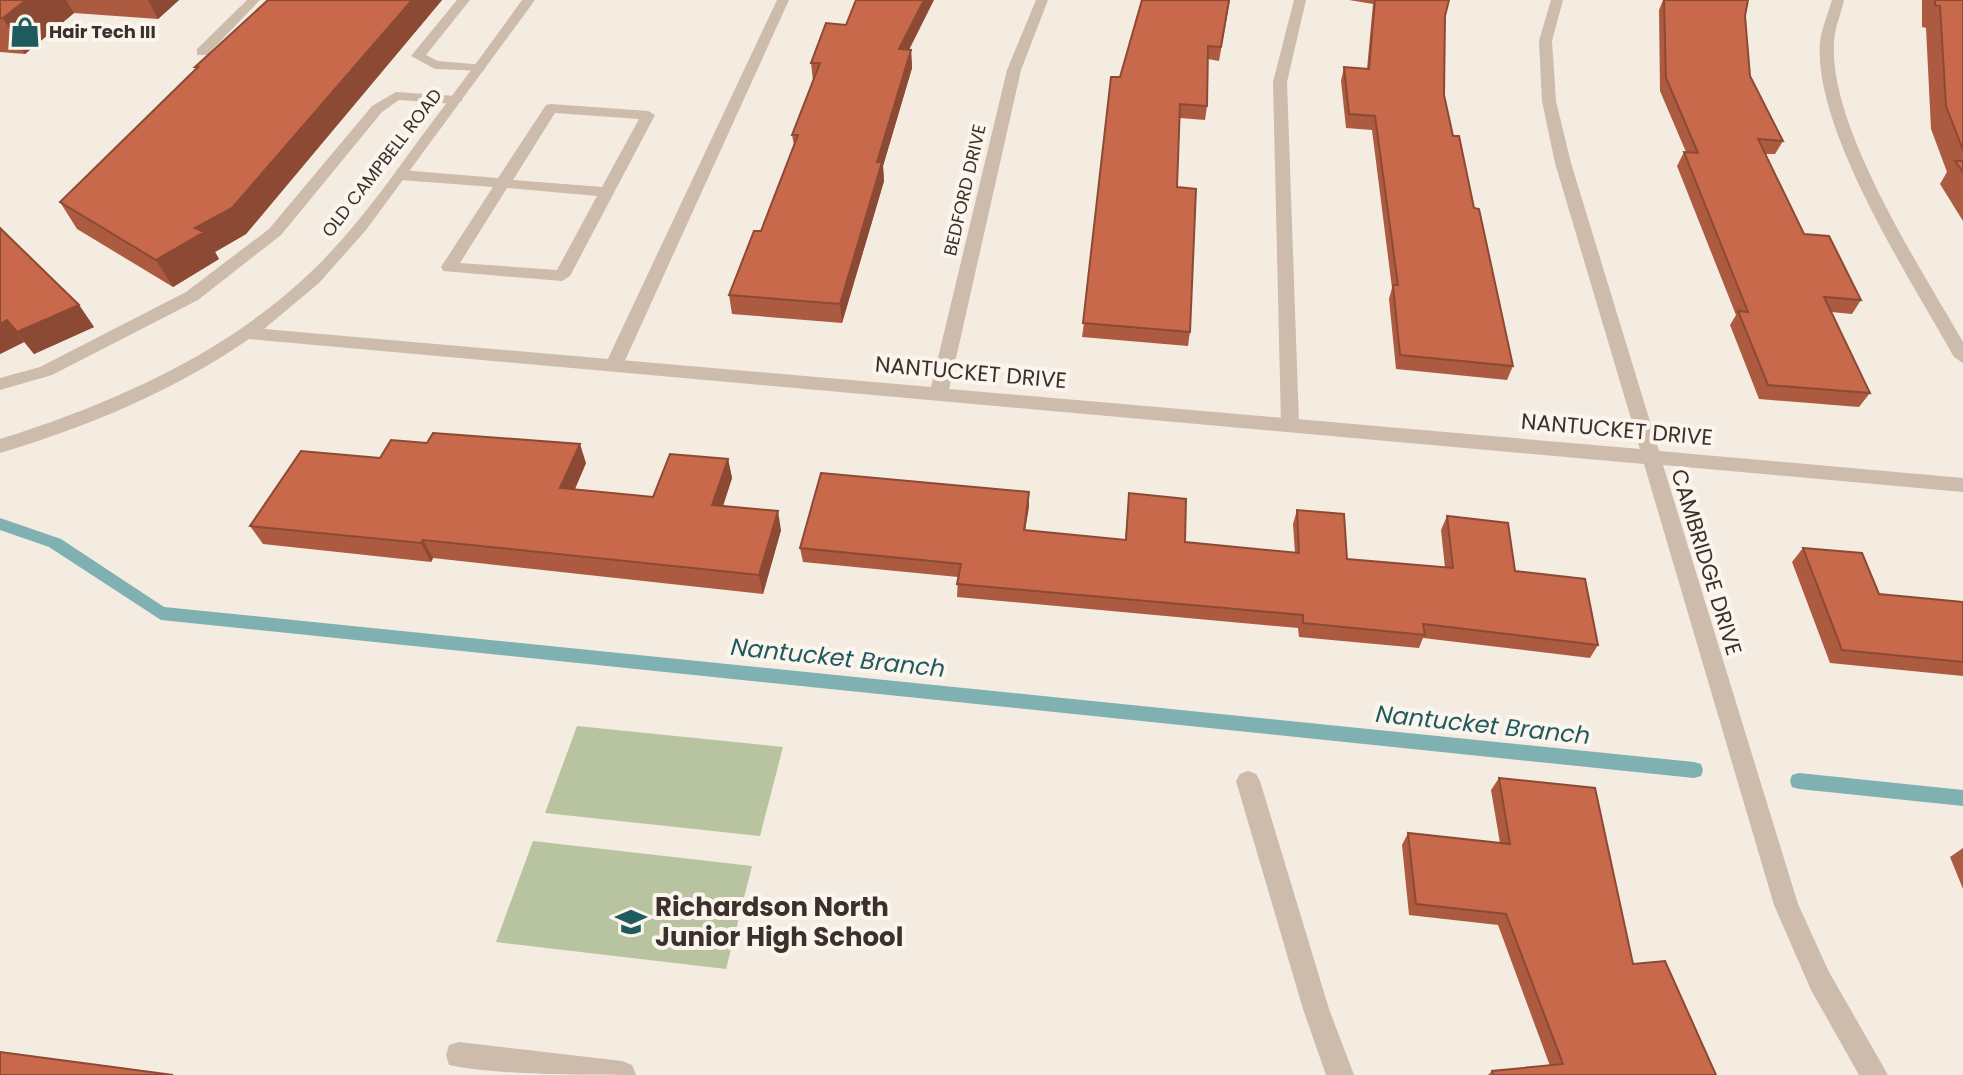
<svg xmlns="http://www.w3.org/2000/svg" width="1963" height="1075" viewBox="0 0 1963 1075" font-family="Poppins,sans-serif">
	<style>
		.green { fill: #b8c4a0 }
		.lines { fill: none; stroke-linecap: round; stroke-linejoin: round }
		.stream { fill: #7fb0b2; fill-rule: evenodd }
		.service { fill: #cdbbac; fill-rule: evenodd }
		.minor { fill: #cdbbac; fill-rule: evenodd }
		.wall { fill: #ac5a40 }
		.shaded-wall { fill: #8c4a34 }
		.building { fill: #c8694b; stroke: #8c4a34; stroke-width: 2 }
		.labels { text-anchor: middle; stroke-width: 8; stroke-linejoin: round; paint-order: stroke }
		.far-poi-label { font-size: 18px; font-weight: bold; fill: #3b302b; stroke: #fbf5ee; text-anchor: start }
		.far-street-label { font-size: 18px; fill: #3b302b; stroke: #fbf5ee }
		.street-label { font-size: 22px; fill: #3b302b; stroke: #fbf5ee }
		.water-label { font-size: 24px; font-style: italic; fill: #1f5a5e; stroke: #fbf5ee }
		.near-poi-label { font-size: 26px; font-weight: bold; fill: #3b302b; stroke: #fbf5ee; text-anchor: start }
	</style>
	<rect width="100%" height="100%" fill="#f4ebe1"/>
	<!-- green -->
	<path class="green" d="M577 726 783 747 760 836 545 813Z
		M533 841 752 866 726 969 496 942Z"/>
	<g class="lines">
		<!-- stream -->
		<path class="stream" d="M0 518 61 539 164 607 1694 762 1701 764 1703 770 1701 776 1694 778 161 620 49 547 0 530Z
			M1799 773 1963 790V806L1799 789 1792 787 1790 781 1792 775Z"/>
		<!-- service -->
		<path class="service" d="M247 0H260L207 55H197V49Z
			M457 0H470L426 55 438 61 484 65V71L435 69 411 56Z
			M777 0H789L623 365 620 369H608L605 365Z
			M1294 0H1306L1287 82 1299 424 1290 431 1281 424 1273 82Z
			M1832 0H1844C1841 14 1835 27 1834 41 1828 127 1921 268 1963 342V363L1954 357C1911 280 1813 130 1820 42 1822 27 1828 14 1832 0Z
			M396 92 456 96 463 100 456 104 399 100 382 112 281 235 198 300 52 375 0 390V378L40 367 186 292 269 229 372 106Z
			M551 104 648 111 655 115 570 276 562 281 443 271 441 267 493 187 401 180 393 175 401 170 498 178 546 105ZM555 113 639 119 602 187 513 180ZM507 188 597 196 557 270 460 263Z
			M1248 771 1256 774 1260 781 1329 1009 1354 1075H1326L1303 1009 1236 781 1240 774Z
			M459 1042 622 1061 632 1065 636 1075C584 1075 496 1075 449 1065L446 1055 449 1045Z"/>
		<!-- minor -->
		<path class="minor" d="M522 0H535L366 230 319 283 264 329 931 387 1007 70 1036 0H1048L1021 70 949 389 1640 449 1555 163 1542 101 1539 41 1551 0H1563L1552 41 1556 101 1571 163 1659 451 1963 478V492L1663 465 1798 904 1829 972 1888 1075H1859L1811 990 1774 905 1644 464 249 339C174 391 87 427 0 453V439C104 406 208 362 291 290 342 247 382 191 421 137 455 92 489 46 522 0Z"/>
	</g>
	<!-- wall -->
	<path class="wall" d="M0 0H179L158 19 74 13 25 54 0 52Z
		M268 0H442L246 234 215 252 219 259 173 287 77 229 60 202 196 69 195 67Z
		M1230 0 1219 61 1208 59 1207 106 1205 120 1180 118 1177 187 1190 332 1188 346 1082 337 1120 77Z
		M1349 0H1449L1445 16 1444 95 1453 136 1474 208 1513 366 1507 380 1396 369 1389 299 1392 288 1372 130 1346 128 1341 81 1344 67 1367 69 1373 4Z
		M1663 0H1748L1745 16 1750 76 1783 141 1775 154H1765L1804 234 1861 300 1852 314 1831 312 1870 393 1859 407 1759 399 1730 325 1736 315 1677 166 1684 152H1686L1660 91 1659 10Z
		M1922 0H1963V221L1940 184 1947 172 1931 129 1926 28 1922 27Z
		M911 50 912 68 883 166 884 181 842 323 732 314 729 295 761 231 794 145 792 135 813 81 811 63Z
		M0 228 79 305 94 327 34 354 24 342 0 354Z
		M380 458 586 463 575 489 653 497 728 459 732 478 723 506 781 530 763 594 433 558 431 562 263 544 250 526Z
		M1129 493 1185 542 1295 553 1293 524 1297 510 1347 559 1445 568 1441 530 1447 516 1515 571 1598 645 1590 658 1423 638 1419 648 1299 637 1298 628 957 597 958 577 803 562 800 548 1029 506 1025 530 1125 540Z
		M1803 548 1879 594 1963 602V676L1830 663 1792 562Z
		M1499 778 1633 964 1716 1075H1488L1492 1071 1550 1066 1498 925 1409 915 1402 845 1408 833 1500 843 1491 790Z
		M1963 848V889L1950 857Z"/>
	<!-- shaded-wall -->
	<path class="shaded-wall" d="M26 0H66L74 13 25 54 3 18Z
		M148 0H179L158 19Z
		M412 0H442L246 234 215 252 219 259 173 287 156 260 195 228Z
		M924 0H934L900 68 899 49Z
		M911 50 912 68 883 166 884 181 842 323 840 304 877 162Z
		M79 305 94 327 34 354 17 332Z
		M7 320 24 342 0 354V324Z
		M580 444 586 463 567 507 560 488Z
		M728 459 732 478 717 524 712 505Z
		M1029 492V506L1023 543 1024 530Z
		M778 511 781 530 763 594 759 575Z
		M423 540 433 558 431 562 421 543Z"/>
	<!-- building -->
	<path class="building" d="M0 0H26L3 18H0Z
		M268 0H412L232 208 195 228 204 232 156 260 60 202 198 67H195Z
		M856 0H924L899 49 911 50 877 162H882L840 304 729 295 754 231H761L798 135H792L820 63H811L826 23 846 25Z
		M1142 0H1229L1221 47 1208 46 1207 106 1180 104 1177 187 1196 189 1190 332 1083 323 1111 77H1120Z
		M1375 0H1449L1445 16 1444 95 1453 136H1459L1474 208 1479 209 1513 366 1400 355 1393 285H1398L1375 116 1349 114 1344 67 1369 69Z
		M1664 0H1748L1745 16 1750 76 1783 141 1758 139 1804 234 1829 236 1861 300 1824 297 1870 393 1768 385 1738 311 1748 312 1684 152 1698 153 1666 78Z
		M1935 0H1963V150L1946 106 1940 6 1935 5Z
		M1955 161H1963V172Z
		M0 228 79 305 17 332 7 320 0 324Z
		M433 433 580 444 560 488 653 497 670 454 728 459 712 505 778 511 759 575 423 540 421 543 250 526 301 451 380 458 391 440 427 443Z
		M821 473 1029 492 1024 530 1126 540 1129 493 1186 499 1185 542 1299 553 1297 510 1344 514 1347 559 1453 568 1447 516 1508 523 1515 571 1585 579 1598 645 1423 624 1425 635 1303 623V615L957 584 961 564 800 548Z
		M1803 548 1862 553 1879 594 1963 602V662L1842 650Z
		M1499 778 1595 788 1633 964 1665 961 1716 1075H1493L1492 1071 1563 1064 1506 914 1416 904 1408 833 1510 844Z
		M0 1052 173 1075H0Z"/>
	<!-- icons -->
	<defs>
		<symbol id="shop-bare" viewBox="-9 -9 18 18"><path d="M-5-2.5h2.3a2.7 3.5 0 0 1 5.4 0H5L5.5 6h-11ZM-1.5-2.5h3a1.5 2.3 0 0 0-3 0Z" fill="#1f5a5e" stroke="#fbf5ee" stroke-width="2.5" paint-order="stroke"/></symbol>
		<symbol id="school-bare" viewBox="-9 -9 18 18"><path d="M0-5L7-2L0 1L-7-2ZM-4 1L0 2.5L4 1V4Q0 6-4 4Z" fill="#1f5a5e" stroke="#fbf5ee" stroke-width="2.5" paint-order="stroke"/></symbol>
	</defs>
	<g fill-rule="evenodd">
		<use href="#shop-bare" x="3" y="10" width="44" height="44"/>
		<use href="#school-bare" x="609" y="900" width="44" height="44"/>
	</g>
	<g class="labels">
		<!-- far-poi labels -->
		<g class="far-poi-label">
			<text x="49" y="38">Hair Tech III</text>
		</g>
		<!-- far-street labels -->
		<g class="far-street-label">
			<text transform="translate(382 163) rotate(-52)" y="6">OLD CAMPBELL ROAD</text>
			<text transform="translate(965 190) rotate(-77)" y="6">BEDFORD DRIVE</text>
		</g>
		<!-- street labels -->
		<g class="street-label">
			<text transform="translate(971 372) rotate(5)" y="8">NANTUCKET DRIVE</text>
			<text transform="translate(1617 429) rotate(5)" y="8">NANTUCKET DRIVE</text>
			<text transform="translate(1707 562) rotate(73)" y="8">CAMBRIDGE DRIVE</text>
		</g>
		<!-- water labels -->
		<g class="water-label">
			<text transform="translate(838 658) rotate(6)" y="8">Nantucket Branch</text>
			<text transform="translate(1483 725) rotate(6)" y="8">Nantucket Branch</text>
		</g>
		<!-- near-poi labels -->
		<g class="near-poi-label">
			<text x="655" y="916">Richardson North<tspan x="655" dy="30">Junior High School</tspan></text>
		</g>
	</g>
</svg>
